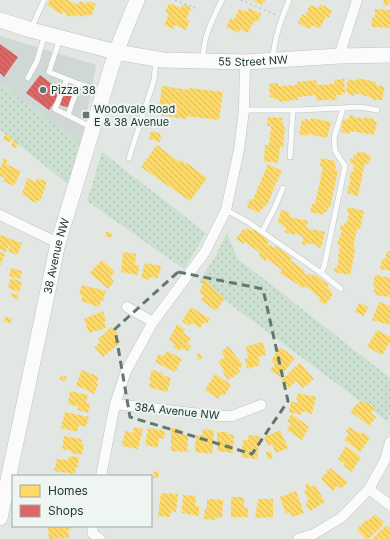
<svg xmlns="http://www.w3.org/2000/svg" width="390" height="539" viewBox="0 0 390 539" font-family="Inter,sans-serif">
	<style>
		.built { fill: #cfd8d4 }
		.grass { fill: url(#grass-dots) }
		.homes { fill: url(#homes-back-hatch) }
		.shops { fill: url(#shops-back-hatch) }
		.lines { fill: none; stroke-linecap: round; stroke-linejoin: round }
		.lane-casing { stroke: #bfc4c1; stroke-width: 6 }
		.street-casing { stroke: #bfc4c1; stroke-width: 11 }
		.secondary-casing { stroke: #bdc5c1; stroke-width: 16 }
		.path { stroke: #bfc7c5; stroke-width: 1.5; stroke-dasharray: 2 3; stroke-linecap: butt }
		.lane { stroke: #fbfbfb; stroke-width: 5 }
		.street { stroke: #fbfbfb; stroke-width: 10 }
		.secondary { stroke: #fbfbfb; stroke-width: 15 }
		.marked { fill: none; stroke: #647670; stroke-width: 3; stroke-dasharray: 8 5; stroke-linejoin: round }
		.poi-dot { fill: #647670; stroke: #eff6f2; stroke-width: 1.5 }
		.labels { text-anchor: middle; stroke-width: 4; stroke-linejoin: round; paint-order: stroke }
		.street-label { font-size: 11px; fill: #203931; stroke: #eff6f2 }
		.poi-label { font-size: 11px; fill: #203931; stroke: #eff6f2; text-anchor: start }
	</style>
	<defs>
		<pattern id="grass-dots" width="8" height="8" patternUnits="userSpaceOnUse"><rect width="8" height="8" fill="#cbe0d0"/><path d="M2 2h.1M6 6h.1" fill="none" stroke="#aec1b3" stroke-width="1.8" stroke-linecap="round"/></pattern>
		<pattern id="homes-back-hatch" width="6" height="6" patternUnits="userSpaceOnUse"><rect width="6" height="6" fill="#ffd966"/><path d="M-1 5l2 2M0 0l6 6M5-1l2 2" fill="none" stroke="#dabb59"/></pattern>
		<pattern id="shops-back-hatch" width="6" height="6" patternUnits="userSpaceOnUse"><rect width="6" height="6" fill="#e06666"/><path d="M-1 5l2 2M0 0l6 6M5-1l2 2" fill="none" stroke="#b55555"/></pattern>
	</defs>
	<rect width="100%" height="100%" fill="#e2e7e4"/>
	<!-- built -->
	<path class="built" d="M0 36 96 65 81 144 0 84Z"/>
	<!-- grass -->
	<path class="grass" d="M0 84 81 144 68 184 0 130Z
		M102 152 206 233 184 269 87 201Z
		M227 233 237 258 390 378V414L388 422 199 281 214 259Z"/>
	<!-- homes -->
	<path class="homes" d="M50 0H68L78 5 80 1 87 4 88 1 96 4 91 16 87 14 86 16 84 15 83 17 79 15 78 16 75 15V17L70 15 69 17 66 15 67 13 63 12 62 14 53 10V8L47 5Z
		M254 0H265L262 5 253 1Z
		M384 0H390L388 6 383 5Z
		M169 3 181 8 183 4 191 8 186 20 190 21 186 30 175 25 173 29 164 25 169 14 165 12Z
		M320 4 332 10 329 18 326 17 319 29 312 25 310 29 298 23 302 14 305 16 310 5 319 8Z
		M249 8 261 14 258 22 254 21 248 33 240 29 239 33 226 27 231 18 234 20 239 9 247 12Z
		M375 9 390 10V28L372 27V17H375Z
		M357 78 376 82V85L385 87 382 100H372L373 98 359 94H354V96L349 95V93L346 92 348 79 356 81Z
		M344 79 345 93H341L342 95H336L337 100H332V99L317 101 316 95 298 97V100H294L279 102V99H273V97H270L269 84 278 83V86L297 85V82L316 80 317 85 335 84 334 80Z
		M162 86 189 90 190 88 223 92 219 120 187 116 186 119 158 115Z
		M350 115H354V117L364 119 365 117 374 119V121L377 122 374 135 350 131 349 134 341 132 343 119 347 120 348 118H349Z
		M268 117 282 118V121H283V127H285L283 147H280L278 163 264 161 265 145H269L271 126H267Z
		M311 118 331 122 327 138 308 134V136L299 134 302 120 305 121V119L311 120Z
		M151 131 161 134 160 142 149 139Z
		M5 134 12 137 10 142 3 140Z
		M13 140 18 142 16 148 11 146Z
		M157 145 179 162 181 160 186 164 187 163 207 178 190 201 141 167Z
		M357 151 371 155 369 164 365 163 358 196 347 193 351 179H349L351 172H353L354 165 350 163 351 158 353 159 354 154 357 155Z
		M4 158 8 160 6 164 21 171 14 186 3 181 5 178 0 176V168Z
		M321 158 335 161V164H336L335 170H338L330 208 328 207 327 212H324L323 215 310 212 312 204H315L323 167 320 166Z
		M268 164 282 171 275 185 267 206 265 205 262 210 261 209 259 213 247 207 250 199 253 200Z
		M27 178 36 182 37 178 47 182 40 201 37 200 36 203 29 200 30 198 22 195Z
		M348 207 364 211 360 229H357L353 247 355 248 354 256 350 275 334 272 335 267 337 268 339 257H337L340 251 339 250 340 245 337 244 338 240H339L342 230 340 229 341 225 344 226 345 222 347 223 349 212 347 211Z
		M281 210 290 212 289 217 308 221 306 228 325 232 321 248 317 247V245L307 243 306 245 302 244 303 237 300 235 285 233 286 227 281 226 282 224 278 223Z
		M244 228 247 230 248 228 252 231 254 229 269 241 267 245 269 246 270 245 274 248 276 246 292 258 290 260 305 271 304 273 307 275 308 273 312 276 314 274 329 285 327 288 332 291 330 292 333 294 325 305 318 300 320 298 305 286 303 288 280 273 282 270 267 259 265 261 259 255 260 253 245 242 243 244 236 239Z
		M106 232 112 233V237H105Z
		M0 235 22 243 17 255 8 251 10 243 6 252 0 249Z
		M387 251H390V271L380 269 382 259H385Z
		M0 252 5 254 0 266Z
		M123 252 136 254 135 265H139L138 275 121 272Z
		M102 260 115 272 110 277 114 282 108 289 90 273Z
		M145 263 161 266 158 278 150 277V280L141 278Z
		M11 268 22 271 20 279 9 276Z
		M375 275 390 278V297L375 295 376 292H374L375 285H373Z
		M204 277 215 291 225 298 216 311 201 300 204 296 200 293Z
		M11 278 22 282 19 292 8 288Z
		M82 285 106 291 103 301 101 300 99 307 81 301 83 296 79 294Z
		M12 293 19 295 18 299 11 297Z
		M379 302 390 306V322L389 325 372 320Z
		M359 303 368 307 364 316 355 312Z
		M191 307 210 319 207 324 204 322 200 328 192 323 189 326 182 321Z
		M103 311 106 321H104L106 328 89 333 84 319Z
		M5 317 12 318 11 323 4 322Z
		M177 324 185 329 183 333 191 338 187 344 191 346 188 351 181 348 179 351 173 347 175 344 169 340Z
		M111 327 118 334 116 336 121 342 103 357 94 347 101 342 98 339Z
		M377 330 390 337V342L382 355 367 347Z
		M263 342 266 355 258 357 260 365 247 369 245 359 248 358 246 346Z
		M228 346 243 365 238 369 240 372 228 380 222 371 224 370 218 361 225 357 221 352Z
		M280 347 295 358 280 377 270 370 275 364 271 361Z
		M167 351 182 359 175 372 155 362 159 354 164 356Z
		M200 353 202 359 198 360 196 354Z
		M300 363 314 379 303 388 296 381 289 388 281 380Z
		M82 370 99 377 96 384H98L94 394 76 385Z
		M152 370 163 373 162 375 171 378 167 392 149 387 151 380H149Z
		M215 374 231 385 224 396 221 394 218 399 205 390Z
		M61 375 67 377 65 382 59 379Z
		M70 391 88 395 86 403 90 404 88 413 78 410V406L68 404Z
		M298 393 316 397 312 414 302 411 301 415 289 412 291 401 297 403 298 400 296 399Z
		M361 400 366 404 367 402 375 408 371 413 376 417 369 426 351 412 356 404 357 405Z
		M65 412 89 417 86 427 79 425 77 432 61 428Z
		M292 414 309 427 302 440 287 430 291 424 287 421Z
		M134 427 143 429 138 449 122 446 125 431 133 433Z
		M349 427 361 434 363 432 370 438 360 452 344 440 349 434 346 431Z
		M148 428 165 431 164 439 159 438 158 448 145 445Z
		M171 428 181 429V434L188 435 187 452 171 451Z
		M203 429 214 430 212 454 195 452 196 435H202Z
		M280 430 288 448 276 453 272 444 268 446 264 437Z
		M217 432H228L227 434 234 435 233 453 217 451Z
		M248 435 260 436 257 459 241 457 243 440H248Z
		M64 436 82 439 81 444H84L82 455 71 453 72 451 62 449Z
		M346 446 361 457 352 472 343 466 345 464 338 459Z
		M271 451 273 458 268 459 266 452Z
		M69 456 79 457 78 467H76L75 474 54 471 57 459 68 460Z
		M330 468 348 482 341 489 337 486 333 491 321 479Z
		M154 471 159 472 158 478H153Z
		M308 483 311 487 315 485 325 502 310 511 305 502 309 500 304 492 307 489 305 485Z
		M296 491 304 513 292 517 290 512 286 514 280 497Z
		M161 493 178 494 176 512 171 511 170 517 158 516Z
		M183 495 196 496 195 506H199V516L182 513Z
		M231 497H244V508H248V517H231Z
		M207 499 223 500 222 518 215 517V520L204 519 205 508 207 509Z
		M258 499H273V517L255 518Z
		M375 514 384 522 382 524 383 525 368 539H366L357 530 364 522 368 519 369 520Z
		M386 525 390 528V539H372Z
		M48 526H70L71 530H68L69 538 49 539Z"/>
	<!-- shops -->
	<path class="shops" d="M0 44 18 57 4 77 0 73Z
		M40 75 57 88 58 97 49 110 26 93Z
		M64 92 74 95 70 108 60 105Z"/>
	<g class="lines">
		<defs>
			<path id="lane" d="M31 29 44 0
				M60 38 49 72 79 84 102 91
				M273 59C274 38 281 20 289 0
				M203 60C203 37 212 20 222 0
				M28 78 37 61 45 34
				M67 79 55 109 91 127
				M244 110H299L361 107 377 110
				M68 115 79 84
				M290 157 293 110
				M129 158 154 80 156 60
				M226 210 248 222 321 273
				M262 232 274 209 283 188
				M341 289 321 273 324 267 345 166 335 151 334 138 343 108"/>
			<path id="street" d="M339 56 357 0
				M0 215 58 243
				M127 307 153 322
				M115 404 218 416H232L261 405
				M101 476 115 404 126 371 153 322 205 252 226 210 239 150 244 110 245 62
				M369 489 390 505
				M92 526 93 534 100 539
				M298 539 314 534 342 517 369 489 385 460 390 442"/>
			<g id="secondary">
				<path id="s1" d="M0 20 31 30 116 52 163 60 245 62 339 56 390 55"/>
				<path id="s2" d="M0 518 58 243 116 52 137 0"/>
			</g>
		</defs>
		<!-- lane casing -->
		<use href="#lane" class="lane-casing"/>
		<!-- street casing -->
		<use href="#street" class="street-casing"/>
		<!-- secondary casing -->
		<use href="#secondary" class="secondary-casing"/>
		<!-- path -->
		<path class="path" d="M175 0 198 9
			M241 0 276 15"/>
		<!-- lane -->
		<use href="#lane" class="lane"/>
		<!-- street -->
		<use href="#street" class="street"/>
		<!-- secondary -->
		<use href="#secondary" class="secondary"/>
	</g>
	<!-- marked area -->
	<path class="marked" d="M178 272 263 289 288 401 252 454 130 417 115 329Z"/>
	<!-- markers -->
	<g class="poi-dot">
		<circle cx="43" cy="90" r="4"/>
		<rect x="82" y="111" width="8" height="8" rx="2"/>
	</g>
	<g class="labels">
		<!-- street labels -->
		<g class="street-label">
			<text dy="4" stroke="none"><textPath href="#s1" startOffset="258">55 Street NW</textPath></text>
			<text dy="4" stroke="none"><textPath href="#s2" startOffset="268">38 Avenue NW</textPath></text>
			<text transform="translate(177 411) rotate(6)" y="4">38A Avenue NW</text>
		</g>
		<!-- poi labels -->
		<g class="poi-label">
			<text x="51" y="94">Pizza 38</text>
			<text x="94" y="113">Woodvale Road<tspan x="94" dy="13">E &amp; 38 Avenue</tspan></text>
		</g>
	</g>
	<!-- legend -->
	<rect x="12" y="475" width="140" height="52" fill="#eff6f2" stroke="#9caaa5"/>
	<rect x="20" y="485" width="20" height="12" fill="#ffd966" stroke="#9caaa5"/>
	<text x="48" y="495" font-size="12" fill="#203931">Homes</text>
	<rect x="20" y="505" width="20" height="12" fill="#e06666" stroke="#9caaa5"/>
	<text x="48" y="515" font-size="12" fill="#203931">Shops</text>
</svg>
